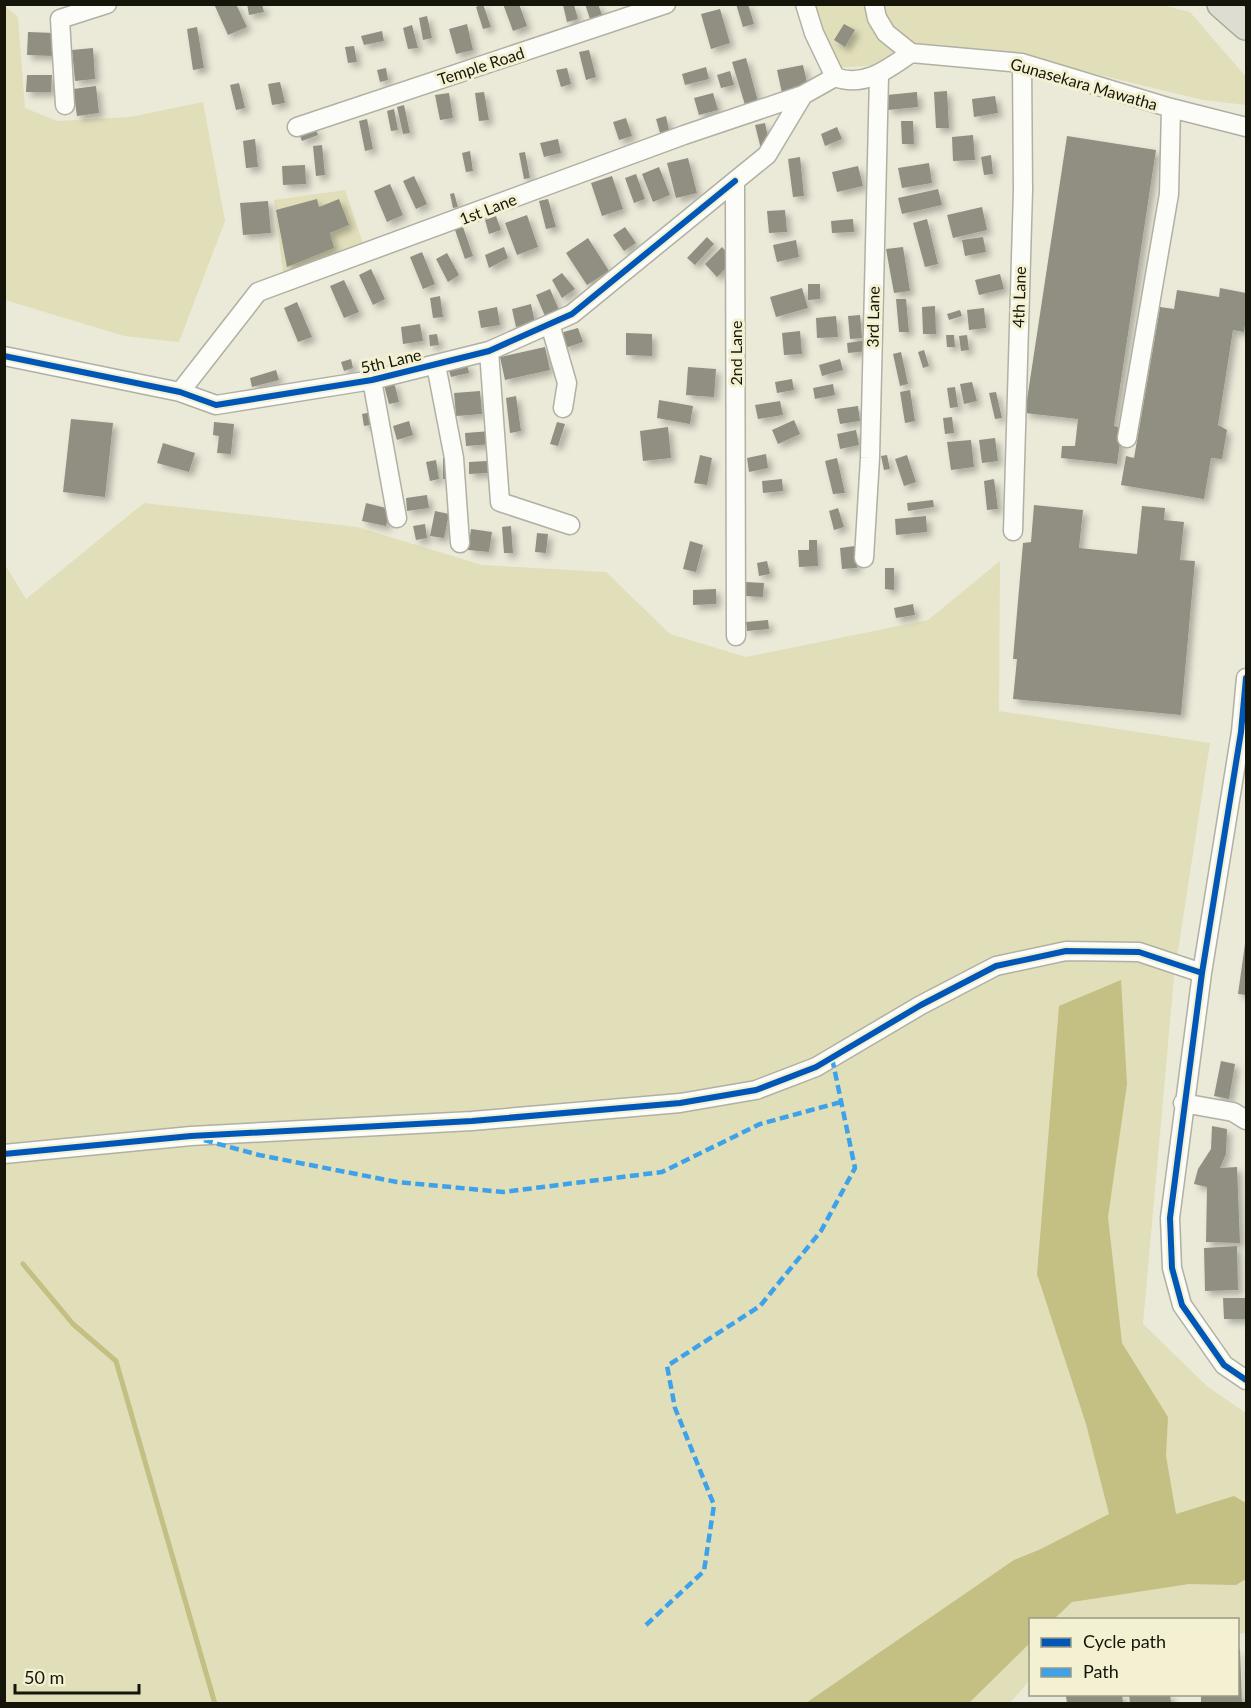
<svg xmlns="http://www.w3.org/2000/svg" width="1251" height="1708" viewBox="0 0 1251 1708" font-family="Lato,sans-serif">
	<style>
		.green { fill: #e1deba }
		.water { fill: #c4bf82 }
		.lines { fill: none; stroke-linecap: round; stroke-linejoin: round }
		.stream { stroke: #c4bf82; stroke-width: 5 }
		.building { fill: #908f82; filter: url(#shadow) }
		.minor-casing { stroke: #b0b0a3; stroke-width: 21 }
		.highway-casing { stroke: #a9a796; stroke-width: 30 }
		.minor { stroke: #fcfcf9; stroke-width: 18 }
		.highway { stroke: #ddddd2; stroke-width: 27 }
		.quiet { stroke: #3da2e9; stroke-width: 4.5; stroke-dasharray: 9 4.5; stroke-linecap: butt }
		.cycleway-casing { stroke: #f3f1d1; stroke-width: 10 }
		.cycleway { stroke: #0057b8; stroke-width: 6 }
		.labels { text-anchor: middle; stroke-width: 6; stroke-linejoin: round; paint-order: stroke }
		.street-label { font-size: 16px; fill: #16150a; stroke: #f3f1d1 }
	</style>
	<defs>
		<filter id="shadow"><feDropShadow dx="4.5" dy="4.5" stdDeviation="3" flood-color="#0004"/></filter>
	</defs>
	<rect width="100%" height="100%" fill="#ebead9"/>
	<!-- green -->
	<path class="green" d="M4 5 18 17 25 108 57 121 130 117 203 102 225 221 179 342 124 336 5 300Z
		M813 5H1161L1190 12 1246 77V105L1203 100 1005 52 917 45 879 65 837 68Z
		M345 190 365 249 283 273 274 200Z
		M144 503 357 527 482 565 606 572 670 634 746 657 928 620 1000 561 999 711 1210 743 1174 977 1143 1324 1208 1387 1246 1413V1633L1238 1634V1620H1030V1680L1010 1703H5L4 563 26 599Z"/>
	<!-- water -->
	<path class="water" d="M1121 980 1127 1084 1108 1217 1122 1343 1168 1417 1166 1456 1176 1514 1234 1496 1246 1503V1579L1236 1585 1189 1584 1072 1602 1054 1619 1030 1620V1643L969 1703H806L1014 1560 1041 1549 1109 1514 1086 1424 1037 1274 1059 1006Z"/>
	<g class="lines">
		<!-- stream -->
		<path class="stream" d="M23 1264 73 1324 116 1361 215 1704"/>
	</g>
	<!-- building -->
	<path class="building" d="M214 4H236L247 27 228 35Z
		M247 4H262L264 12 249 15Z
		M483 4 491 27 483 29 476 7Z
		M503 4H519L527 26 513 31Z
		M585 4H598L602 15 590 19Z
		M736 4H748L754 24 743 27Z
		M563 5H574L578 19 567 22Z
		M720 9 730 43 711 49 701 14Z
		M427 16 432 38 423 40 419 18Z
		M467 24 473 50 456 54 449 29Z
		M844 24 855 30 845 47 834 40Z
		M412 25 418 48 408 49 403 28Z
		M197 27 204 68 193 70 187 29Z
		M382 31 384 41 364 45 361 36Z
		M28 32 55 33V56L27 55Z
		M354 46 357 62 348 63 345 47Z
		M93 48 95 79 75 81 72 50Z
		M589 50 596 77 586 80 579 52Z
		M746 58 758 101 745 105 732 62Z
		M803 65 808 87 782 93 777 70Z
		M706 67 709 79 685 85 682 74Z
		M386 68 388 80 380 82 377 70Z
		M567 68 571 84 561 87 556 70Z
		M730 71 734 85 721 88 717 75Z
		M27 75H52L51 92H26Z
		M280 82 285 103 272 105 268 84Z
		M239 83 245 108 236 110 230 85Z
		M96 86 99 113 77 116 73 89Z
		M947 91 949 128H936L934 92Z
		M484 92 489 120 479 121 475 93Z
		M917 92 918 107 888 110 887 95Z
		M449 93 453 118 440 120 435 95Z
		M713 93 718 110 699 115 694 98Z
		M995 96 998 113 974 117 972 99Z
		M404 105 410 133 403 134 397 107Z
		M394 109 398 130 391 131 387 111Z
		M666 116 669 130 660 133 656 119Z
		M626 118 632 136 619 140 613 122Z
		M367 119 373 149 365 151 359 121Z
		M901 121H913L914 144H902Z
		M765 123 770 147 761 149 755 125Z
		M315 127 318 135 302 141 299 134Z
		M837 127 842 139 825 146 821 134Z
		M973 135 975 160 953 161 952 137Z
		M1067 136 1156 150 1114 426 1122 428 1117 464 1061 458 1062 446H1075L1078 419 1025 413Z
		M255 139 258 167 246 168 243 141Z
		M558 139 561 153 544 157 540 143Z
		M322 145 325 175 316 176 313 146Z
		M470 151 473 171 466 172 462 153Z
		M525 152 530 178 524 179 519 153Z
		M991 155 993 174 984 175 981 157Z
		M800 157 804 196 793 197 788 159Z
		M688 158 697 193 676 198 667 163Z
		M929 163 932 183 902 188 898 168Z
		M305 165 306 184 283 185 282 166Z
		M858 166 863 186 837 192 832 172Z
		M659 167 670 195 653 202 642 174Z
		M636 174 645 199 634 203 625 178Z
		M414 176 427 204 416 209 403 181Z
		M612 176 623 209 602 216 591 183Z
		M390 184 403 215 387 222 374 191Z
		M938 189 942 205 902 214 898 198Z
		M454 193 458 207 453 208 450 194Z
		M317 199 319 207 339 199 349 225 330 233 334 248 287 267 276 210Z
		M548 199 556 227 546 229 539 201Z
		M268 201 271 233 243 235 240 203Z
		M982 207 987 230 953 238 947 215Z
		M785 210 787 232 769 233 767 211Z
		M527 215 538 247 517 255 505 223Z
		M496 216 501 230 489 234 485 220Z
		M853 219 854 232 832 233 831 221Z
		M927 219 938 264 925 267 913 223Z
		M463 227 473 256 465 259 455 230Z
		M625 227 636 243 624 251 613 235Z
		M707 237 714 244 695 265 687 258Z
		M983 237 986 252 965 256 962 240Z
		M588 238 609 271 587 285 566 253Z
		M796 240 799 257 777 262 773 245Z
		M504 247 508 258 489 268 485 255Z
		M722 247 734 260 717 277 705 264Z
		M903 247 910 291 894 293 886 249Z
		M422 252 435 284 423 289 410 257Z
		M447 253 459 275 448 282 436 259Z
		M371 269 385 299 373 305 359 275Z
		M562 273 575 289 562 298 552 280Z
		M1000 274 1004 289 979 295 975 280Z
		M344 280 359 312 344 318 330 286Z
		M808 284H820V299L808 300Z
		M802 288 808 308 776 317 770 297Z
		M1220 288 1246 293V317L1244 332 1233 330 1218 425 1227 430 1222 459 1211 458 1204 499 1121 485 1126 456 1134 458 1160 307 1174 309 1177 290 1219 297Z
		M550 289 559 310 545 316 536 295Z
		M440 296 443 317 433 318 430 298Z
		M896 299H906L909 332H899Z
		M297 302 312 337 298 342 284 308Z
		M531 304 535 323 516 327 512 309Z
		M935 306 936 334H923L922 307Z
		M497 307 500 325 481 328 478 311Z
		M984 308 986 328 969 330 967 310Z
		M960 310 962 316 949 320 947 314Z
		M860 315 862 338 850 339 848 316Z
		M836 316 838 337 817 338 816 318Z
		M420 324 423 341 403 344 401 327Z
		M578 328 583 342 565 348 560 333Z
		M800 331 802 354 784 355 782 333Z
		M626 333 652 334V356L626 355Z
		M437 334 439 345 430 346 429 335Z
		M946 335H954L955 347H947Z
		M967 335 969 350 961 351 959 336Z
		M867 340 868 351 848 353 847 343Z
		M545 347 550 370 505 380 500 357Z
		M924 350 929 366 923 368 918 352Z
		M901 352 908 384 900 386 893 354Z
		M351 359 353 368 344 371 341 362Z
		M840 359 843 370 822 376 819 365Z
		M467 363 469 373 451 377 448 368Z
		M688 367 716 369 714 397 686 395Z
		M276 370 279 380 252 387 250 378Z
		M792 379 794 390 777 393 775 382Z
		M394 382 399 402 389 404 384 385Z
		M972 382 977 401 964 404 960 384Z
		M833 384 835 395 815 399 813 388Z
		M955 387 958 407 950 408 947 388Z
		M910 390 915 421 905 423 900 392Z
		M480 391 482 414 456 416 454 393Z
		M996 392 1002 418 995 419 989 393Z
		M516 396 521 431 510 433 506 398Z
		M659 400 693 406 690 424 657 418Z
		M780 401 783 415 758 419 755 405Z
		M858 406 860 421 840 424 837 409Z
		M372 412 375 424 364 426 362 414Z
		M952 417 954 433 945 434 943 418Z
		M71 419 113 423 105 497 63 492Z
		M794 420 800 434 778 444 772 430Z
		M409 421 413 435 397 440 393 426Z
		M214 422 234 424 231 454 217 453 219 436 213 435Z
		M557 422 565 424 558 446 550 444Z
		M668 427 671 458 643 461 640 431Z
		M856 430 859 445 840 449 837 434Z
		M491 431 492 444 466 446 465 433Z
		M995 438 998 461 982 463 979 440Z
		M971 440 974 467 951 470 947 442Z
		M163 443 195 453 189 472 157 463Z
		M766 454 768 468 749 472 747 458Z
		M700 455 712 458 707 485 694 483Z
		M887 455 890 469 884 470 881 456Z
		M907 455 916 482 904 486 895 459Z
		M443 458H449L450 479H443Z
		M837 458 845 493 833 494 825 461Z
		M436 460 439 479 430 481 426 462Z
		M487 461 488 473 469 474V462Z
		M782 479 783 491 763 493 762 481Z
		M994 479 998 509 987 510 984 481Z
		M427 495 429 508 407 511 406 498Z
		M933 500 934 507 908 511 907 503Z
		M366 503 390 509 386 526 362 521Z
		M1034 505 1083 510 1079 548 1137 554 1142 506 1165 508 1164 520 1184 522 1180 560 1195 561 1181 715 1013 699 1017 659H1013L1023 543 1031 542Z
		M838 508 844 527 834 530 829 511Z
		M435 511 449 514 444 538 430 536Z
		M926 516 927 532 896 535 895 519Z
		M425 524 427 538 416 540 413 526Z
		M511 526 513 553H504L502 527Z
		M471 529 492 532 489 552 468 550Z
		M537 533 548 534 546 553 535 552Z
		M809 540H817L818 566 799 567 798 550H809Z
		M690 541 703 545 696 572 683 569Z
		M855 546 857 568 842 569 840 548Z
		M767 561 770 574 759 576 757 563Z
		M885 568H894V590L885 589Z
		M746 582 764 583 763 597 745 596Z
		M716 589V604L693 605V590Z
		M913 604 915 615 896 618 894 608Z
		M768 620 769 629 747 631 746 622Z
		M1245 944H1246V995L1238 994Z
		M1221 1061 1235 1064 1229 1099 1214 1096Z
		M1212 1126 1227 1129 1226 1154 1220 1168 1237 1167 1240 1243 1206 1242 1207 1187 1194 1184 1198 1169 1211 1149Z
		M1237 1246 1238 1290 1205 1291 1204 1248Z
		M1223 1298H1246V1319H1224Z
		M1240 1649 1242 1704H1201V1694H1238V1650Z
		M1122 1694 1123 1704H1067L1066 1696Z
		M1129 1694H1170L1171 1704H1130Z"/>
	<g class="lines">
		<defs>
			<path id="minor" d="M805 4 814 33 835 77C864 88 888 69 911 53
				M874 4 877 18 886 33 911 53 1022 63 1171 108 1246 127
				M65 105 60 19 107 4
				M297 127 666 4
				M550 324 567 383 563 408
				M489 351 500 502 570 525
				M4 356 180 392 216 405 372 380 489 351 572 314 735 181
				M436 365 454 458 460 543
				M372 380 397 518
				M180 392 258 292 684 135 803 95 835 77
				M1127 438 1169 194 1171 108
				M1013 531 1023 190 1022 63
				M864 558 870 458 879 76
				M736 636 735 181 767 155 803 95
				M1246 678 1241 732 1202 973 1170 1218 1172 1268 1182 1305 1224 1365 1246 1380
				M1183 1103 1233 1112 1246 1120
				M4 1154 191 1136 472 1121 680 1103 756 1090 816 1067 921 1005 996 966 1066 951 1139 952 1202 973"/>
			<path id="highway" d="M1221 4 1246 26"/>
		</defs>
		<!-- minor casing -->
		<use href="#minor" class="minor-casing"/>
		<!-- highway casing -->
		<use href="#highway" class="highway-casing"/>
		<!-- minor -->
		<use href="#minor" class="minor"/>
		<!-- highway -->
		<use href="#highway" class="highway"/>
		<!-- quiet -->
		<path class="quiet" d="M204 1140 259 1155 397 1182 503 1192 662 1172 760 1124 841 1102
			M646 1625 704 1571 714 1505 675 1408 667 1366 760 1306 821 1231 855 1168 832 1058"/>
		<defs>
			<path id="cycleway" d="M4 356 180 392 216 405 372 380 489 351 572 314 735 181
				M1246 678 1241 732 1202 973 1170 1218 1172 1268 1182 1305 1224 1365 1246 1380
				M4 1154 191 1136 472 1121 680 1103 756 1090 816 1067 921 1005 996 966 1066 951 1139 952 1202 973"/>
		</defs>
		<!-- cycleway casing -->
		<use href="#cycleway" class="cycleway-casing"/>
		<!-- cycleway -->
		<use href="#cycleway" class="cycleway"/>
	</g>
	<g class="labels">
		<!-- street labels -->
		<g class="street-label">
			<text transform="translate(481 66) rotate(-18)" y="6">Temple Road</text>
			<text transform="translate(1084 84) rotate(16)" y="6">Gunasekara Mawatha</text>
			<text transform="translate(488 209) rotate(-21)" y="6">1st Lane</text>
			<text transform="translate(1019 297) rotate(-88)" y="6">4th Lane</text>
			<text transform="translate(873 317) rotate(-89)" y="6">3rd Lane</text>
			<text transform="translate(736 353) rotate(-90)" y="6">2nd Lane</text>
			<text transform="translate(391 361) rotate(-13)" y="6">5th Lane</text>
		</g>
	</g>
	<!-- border -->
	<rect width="1251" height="1708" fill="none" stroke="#16150a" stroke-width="12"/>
	<!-- legend -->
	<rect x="1029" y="1618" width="210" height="78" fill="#f3f1d1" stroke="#9b9981" stroke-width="1.5"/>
	<rect x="1041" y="1638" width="30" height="9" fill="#0057b8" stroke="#9b9981" stroke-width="1.5"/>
	<text x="1083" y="1648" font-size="18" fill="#16150a">Cycle path</text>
	<rect x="1041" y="1668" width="30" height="9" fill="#3da2e9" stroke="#9b9981" stroke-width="1.5"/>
	<text x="1083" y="1678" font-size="18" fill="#16150a">Path</text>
	<!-- scale -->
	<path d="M15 1684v9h124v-9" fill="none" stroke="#16150a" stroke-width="3"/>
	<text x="24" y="1684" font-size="18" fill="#16150a" stroke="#f3f1d1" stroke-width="4.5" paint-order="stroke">50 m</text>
</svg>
